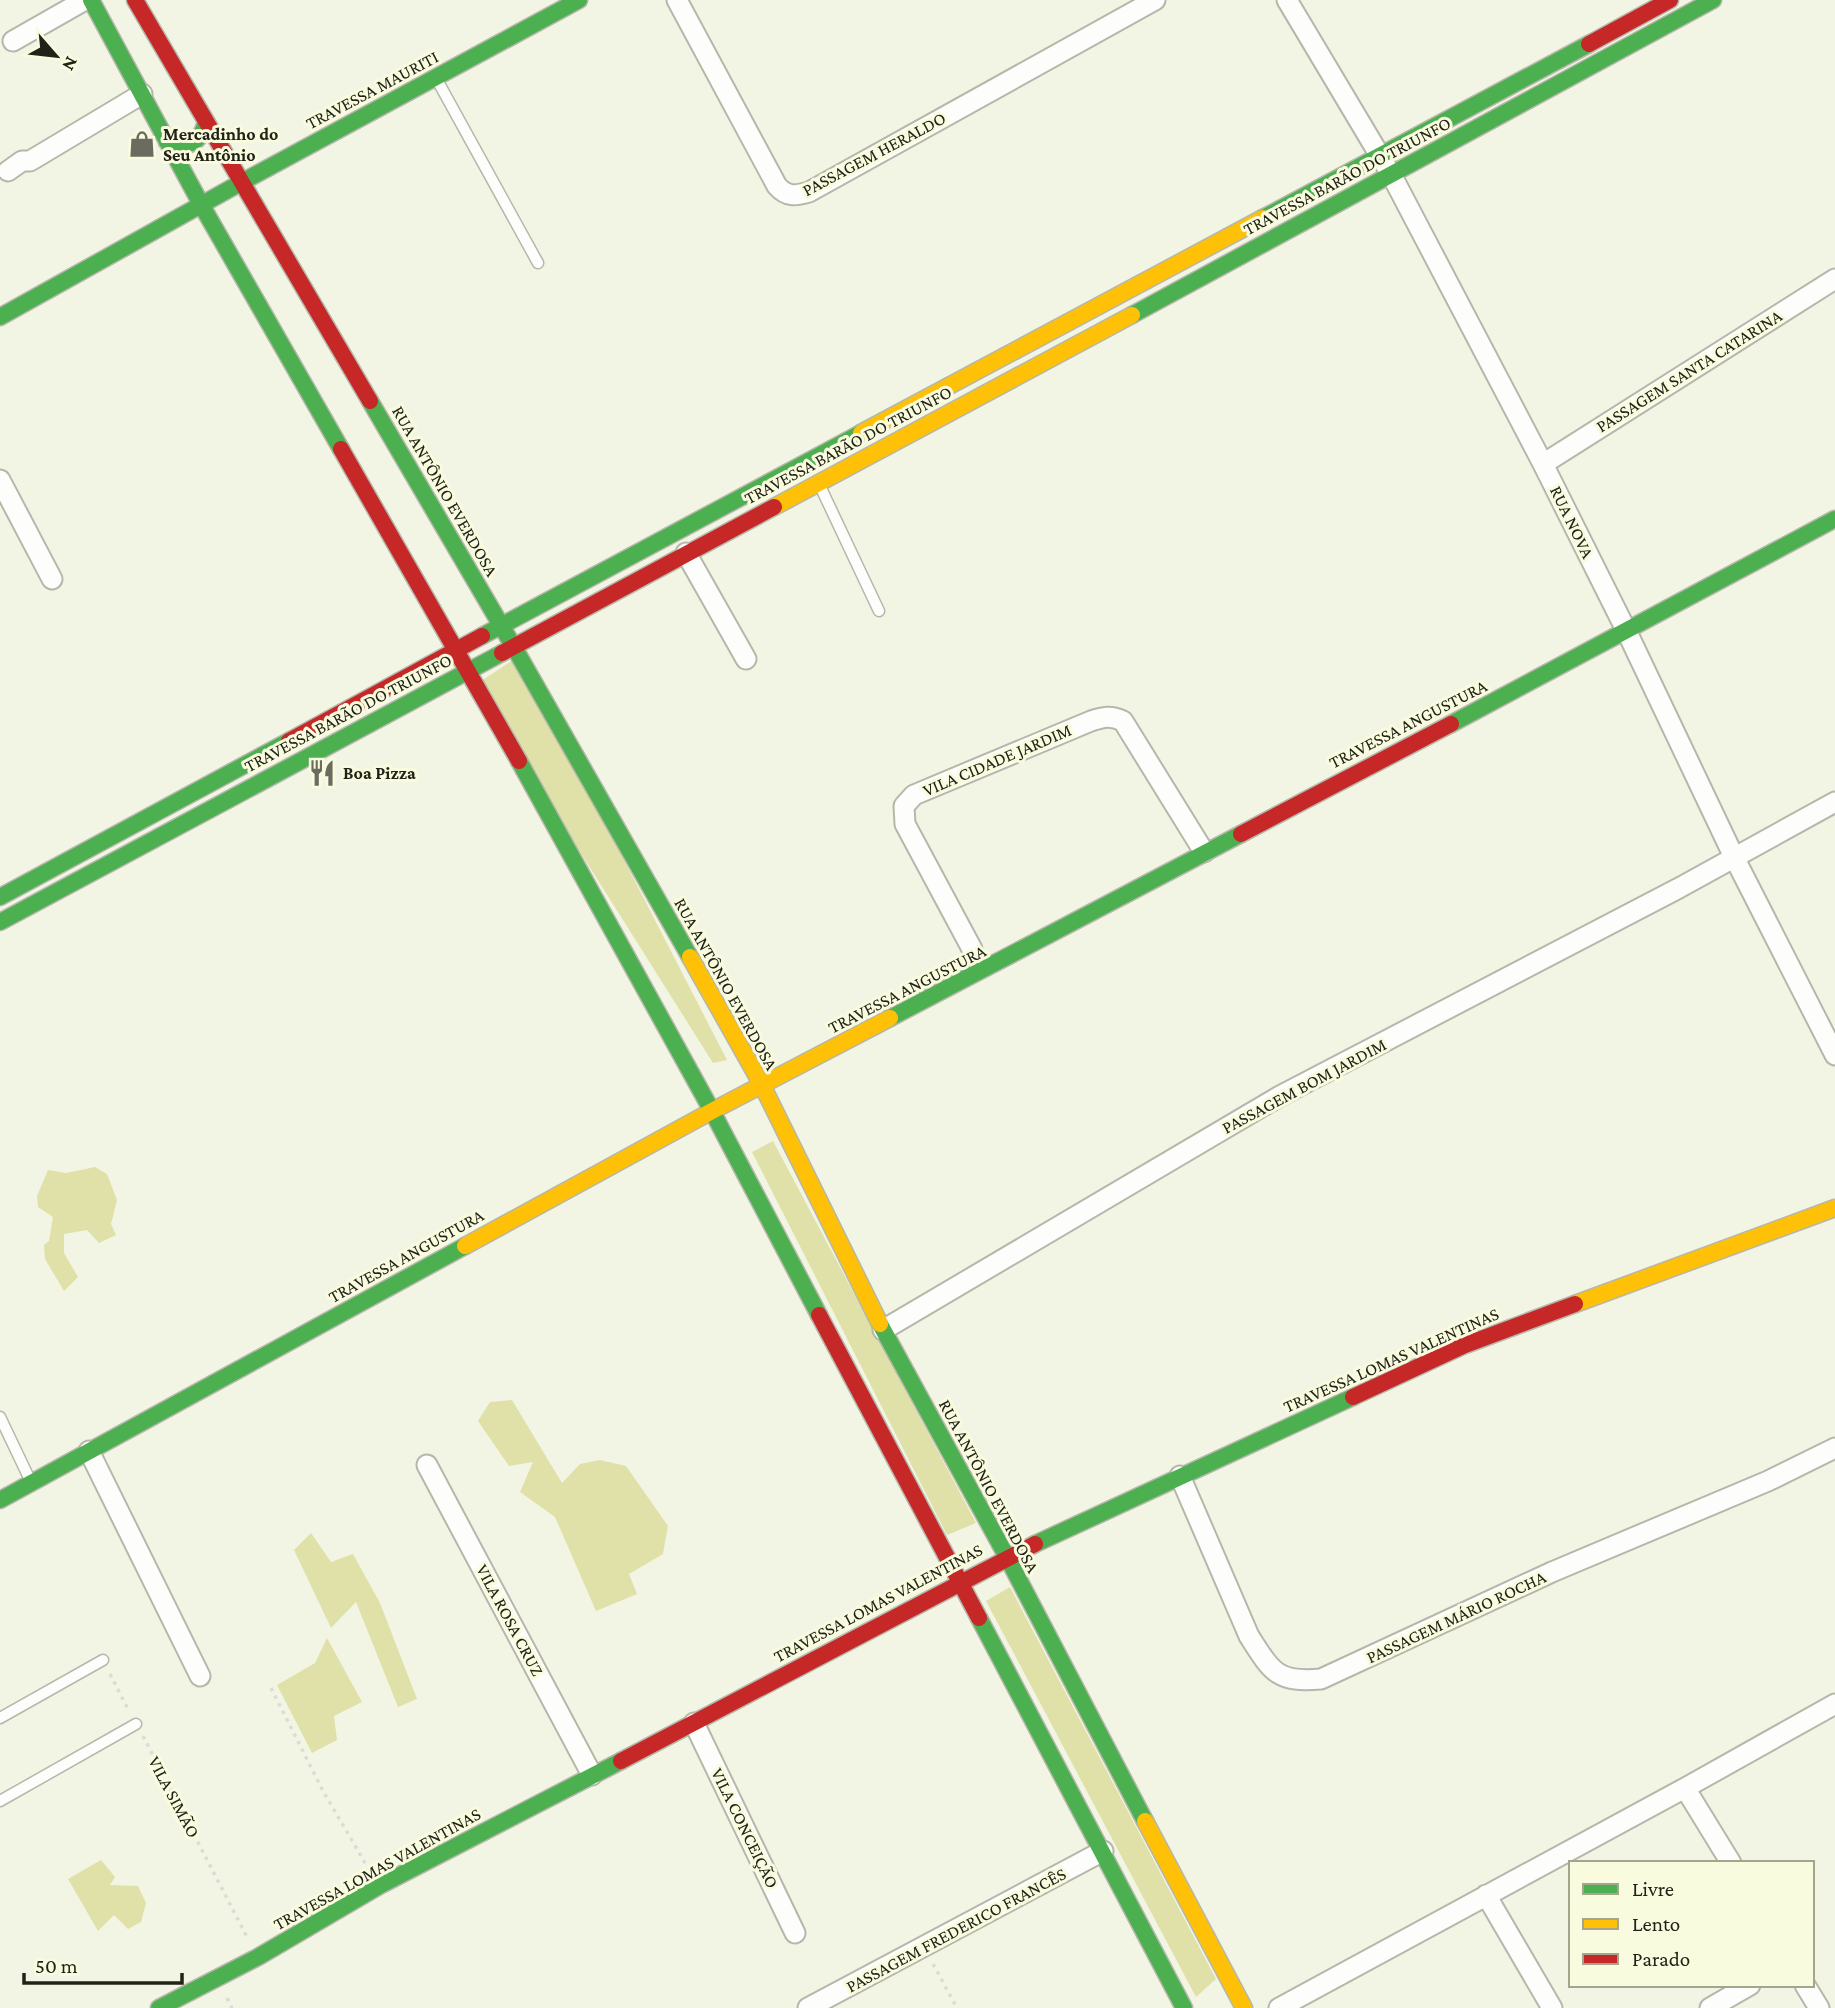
<svg xmlns="http://www.w3.org/2000/svg" width="1835" height="2008" viewBox="0 0 1835 2008" font-family="'Crimson Pro',serif">
	<style>
		.forest { fill: #dfe1a8 }
		.lines { fill: none; stroke-linecap: round; stroke-linejoin: round }
		.lane-casing { stroke: #b6b7ab; stroke-width: 13 }
		.street-casing { stroke: #b6b7ab; stroke-width: 23 }
		.fast-casing { stroke: #b6b7ab; stroke-width: 19 }
		.slow-casing { stroke: #b6b7ab; stroke-width: 19 }
		.jam-casing { stroke: #b6b7ab; stroke-width: 19 }
		.path { stroke: #dcdcd7; stroke-width: 3.5; stroke-dasharray: 3.5 5; stroke-linecap: butt }
		.lane { stroke: #fdfefb; stroke-width: 10 }
		.street { stroke: #fdfefb; stroke-width: 19 }
		.fast { stroke: #4caf50; stroke-width: 16 }
		.slow { stroke: #ffc107; stroke-width: 16 }
		.jam { stroke: #c62828; stroke-width: 16 }
		.labels { text-anchor: middle; stroke-width: 6; stroke-linejoin: round; paint-order: stroke }
		.street-label { font-size: 18px; fill: #222318; stroke: #f9fbde }
		.poi-label { font-size: 18px; font-weight: bold; fill: #222318; stroke: #f9fbde; text-anchor: start }
	</style>
	<rect width="100%" height="100%" fill="#f3f5e4"/>
	<!-- forest -->
	<path class="forest" d="M519 656 727 1060 713 1063 475 685Z
		M773 1141 976 1523 947 1535 752 1152Z
		M95 1167 107 1174 117 1200 111 1224 116 1235 99 1243 87 1230 64 1234V1253L78 1277 64 1291 45 1259 44 1245 49 1241 53 1217 38 1207 37 1196 48 1170 66 1173Z
		M512 1400 562 1483 580 1464 600 1460 626 1466 668 1526 663 1554 629 1574 637 1594 596 1611 555 1517 520 1492 533 1462 509 1466 478 1421 490 1402Z
		M311 1533 331 1562 353 1554 380 1603 417 1699 398 1707 356 1602 331 1628 294 1550Z
		M1010 1587 1216 1979 1196 1997 986 1601Z
		M327 1638 362 1702 334 1716 337 1740 312 1753 277 1685 315 1663Z
		M101 1860 115 1877 110 1885 138 1886 146 1903 141 1922 128 1929 114 1915 98 1931 68 1879Z"/>
	<g class="lines">
		<defs>
			<path id="lane" d="M436 78 538 263
				M820 486 879 611
				M0 1417 31 1482
				M0 1718 103 1660
				M0 1801 136 1724"/>
			<path id="street" d="M677 0 777 186C787 197 795 196 809 192L1155 0
				M1287 0 1392 176 1543 464 1627 632 1734 857 1835 1055
				M13 41 85 0
				M8 171 22 161H30L142 94
				M1543 464 1835 279
				M0 480 52 579
				M686 553 746 659
				M972 949 905 824 904 806 914 795 1091 721C1103 717 1111 715 1123 721L1204 852
				M883 1330 1280 1096 1679 888 1835 802
				M89 1451 200 1676
				M427 1465 592 1775
				M1180 1476 1249 1636C1272 1672 1277 1683 1321 1679L1552 1572 1768 1481 1835 1448
				M694 1723 795 1933
				M1685 1788 1731 1863
				M1486 1895 1552 2008
				M1805 1985 1819 2008
				M808 2008 1103 1851
				M1279 2008 1685 1788 1835 1704
				M1710 2008 1750 1985"/>
			<path id="fast" d="M91 0 202 206 341 449
				M167 142C188 149 200 144 206 122
				M1263 218 1589 44
				M1132 315 1713 0
				M0 317 242 182 579 0
				M370 401 519 656 690 957
				M482 636 861 433
				M1451 724 1835 519
				M519 761 712 1111 819 1315
				M0 897 289 741
				M0 922 502 653
				M890 1018 1241 834
				M880 1324 1007 1557 1145 1821
				M0 1500 465 1246
				M1035 1544 1353 1397
				M979 1618 1184 2008
				M159 2008 258 1957 379 1886 621 1761"/>
			<path id="slow" d="M861 433 1263 218
				M774 507 1132 315
				M690 957 762 1085 880 1324
				M465 1246 712 1111 890 1018
				M1575 1304 1835 1208
				M1145 1821 1244 2008"/>
			<path id="jam" d="M135 0 370 401
				M1589 44 1670 0
				M341 449 519 761
				M502 653 774 507
				M289 741 482 636
				M1241 834 1451 724
				M819 1315 979 1618
				M1353 1397 1465 1345 1575 1304
				M621 1761 1035 1544"/>
		</defs>
		<!-- lane casing -->
		<use href="#lane" class="lane-casing"/>
		<!-- street casing -->
		<use href="#street" class="street-casing"/>
		<!-- fast casing -->
		<use href="#fast" class="fast-casing"/>
		<!-- slow casing -->
		<use href="#slow" class="slow-casing"/>
		<!-- jam casing -->
		<use href="#jam" class="jam-casing"/>
		<!-- path -->
		<path class="path" d="M110 1674 129 1711
			M271 1688 323 1791 368 1868
			M143 1736 247 1937
			M933 1964 957 2008
			M227 1998 232 2008"/>
		<!-- lane -->
		<use href="#lane" class="lane"/>
		<!-- street -->
		<use href="#street" class="street"/>
		<!-- fast -->
		<use href="#fast" class="fast"/>
		<!-- slow -->
		<use href="#slow" class="slow"/>
		<!-- jam -->
		<use href="#jam" class="jam"/>
	</g>
	<!-- icons -->
	<defs>
		<symbol id="shop-bare" viewBox="-9 -9 18 18"><path d="M-5-2.5h2.3a2.7 3.5 0 0 1 5.4 0H5L5.5 6h-11ZM-1.5-2.5h3a1.5 2.3 0 0 0-3 0Z" fill="#6b6c5f" stroke="#f9fbde" stroke-width="2.5" paint-order="stroke"/></symbol>
		<symbol id="restaurant-bare" viewBox="-9 -9 18 18"><path d="M-5-6h1v4h1v-4h1v4h1v-4h1v5L-1.5 .5V6h-2V.5L-5-1ZM5-6V6H3V1.5H1.5Q1.5-4 5-6Z" fill="#6b6c5f" stroke="#f9fbde" stroke-width="2.5" paint-order="stroke"/></symbol>
	</defs>
	<g fill-rule="evenodd">
		<use href="#shop-bare" x="123" y="125" width="38" height="38"/>
		<use href="#restaurant-bare" x="303" y="754" width="38" height="38"/>
	</g>
	<g class="labels">
		<!-- street labels -->
		<g class="street-label">
			<text transform="translate(372 90) rotate(-28)" y="6">TRAVESSA MAURITI</text>
			<text transform="translate(874 154) rotate(-28)" y="6">PASSAGEM HERALDO</text>
			<text transform="translate(1347 176) rotate(-28)" y="6">TRAVESSA BARÃO DO TRIUNFO</text>
			<text transform="translate(1689 371) rotate(-32)" y="6">PASSAGEM SANTA CATARINA</text>
			<text transform="translate(848 445) rotate(-28)" y="6">TRAVESSA BARÃO DO TRIUNFO</text>
			<text transform="translate(445 491) rotate(60)" y="6">RUA ANTÔNIO EVERDOSA</text>
			<text transform="translate(1572 522) rotate(64)" y="6">RUA NOVA</text>
			<text transform="translate(348 713) rotate(-28)" y="6">TRAVESSA BARÃO DO TRIUNFO</text>
			<text transform="translate(1408 724) rotate(-27)" y="6">TRAVESSA ANGUSTURA</text>
			<text transform="translate(997 760) rotate(-23)" y="6">VILA CIDADE JARDIM</text>
			<text transform="translate(726 984) rotate(61)" y="6">RUA ANTÔNIO EVERDOSA</text>
			<text transform="translate(907 989) rotate(-27)" y="6">TRAVESSA ANGUSTURA</text>
			<text transform="translate(1304 1086) rotate(-28)" y="6">PASSAGEM BOM JARDIM</text>
			<text transform="translate(406 1256) rotate(-29)" y="6">TRAVESSA ANGUSTURA</text>
			<text transform="translate(1391 1360) rotate(-24)" y="6">TRAVESSA LOMAS VALENTINAS</text>
			<text transform="translate(989 1486) rotate(62)" y="6">RUA ANTÔNIO EVERDOSA</text>
			<text transform="translate(878 1603) rotate(-28)" y="6">TRAVESSA LOMAS VALENTINAS</text>
			<text transform="translate(1456 1617) rotate(-25)" y="6">PASSAGEM MÁRIO ROCHA</text>
			<text transform="translate(510 1620) rotate(62)" y="6">VILA ROSA CRUZ</text>
			<text transform="translate(174 1797) rotate(62)" y="6">VILA SIMÃO</text>
			<text transform="translate(745 1828) rotate(64)" y="6">VILA CONCEIÇÃO</text>
			<text transform="translate(377 1869) rotate(-29)" y="6">TRAVESSA LOMAS VALENTINAS</text>
			<text transform="translate(956 1930) rotate(-28)" y="6">PASSAGEM FREDERICO FRANCÊS</text>
		</g>
		<!-- poi labels -->
		<g class="poi-label">
			<text x="163" y="140">Mercadinho do<tspan x="163" dy="21">Seu Antônio</tspan></text>
			<text x="343" y="779">Boa Pizza</text>
		</g>
	</g>
	<!-- legend -->
	<rect x="1569" y="1861" width="245" height="126" fill="#f9fbde" stroke="#a3a58f" stroke-width="2"/>
	<rect x="1583" y="1884" width="35" height="10" fill="#4caf50" stroke="#a3a58f" stroke-width="2"/>
	<text x="1632" y="1896" font-size="21" fill="#222318">Livre</text>
	<rect x="1583" y="1919" width="35" height="10" fill="#ffc107" stroke="#a3a58f" stroke-width="2"/>
	<text x="1632" y="1931" font-size="21" fill="#222318">Lento</text>
	<rect x="1583" y="1954" width="35" height="10" fill="#c62828" stroke="#a3a58f" stroke-width="2"/>
	<text x="1632" y="1966" font-size="21" fill="#222318">Parado</text>
	<!-- north arrow -->
	<g transform="translate(56 56) rotate(118)" stroke="#f9fbde" stroke-width="5" paint-order="stroke">
	<path d="M0-5L12 26L0 18L-12 26Z" fill="#222318"/>
	<text y="-10" font-size="19" font-weight="bold" text-anchor="middle" fill="#222318">N</text>
	</g>
	<!-- scale -->
	<path d="M24 1973v10h158v-10" fill="none" stroke="#222318" stroke-width="3.5"/>
	<text x="35" y="1973" font-size="21" fill="#222318" stroke="#f9fbde" stroke-width="5" paint-order="stroke">50 m</text>
</svg>
